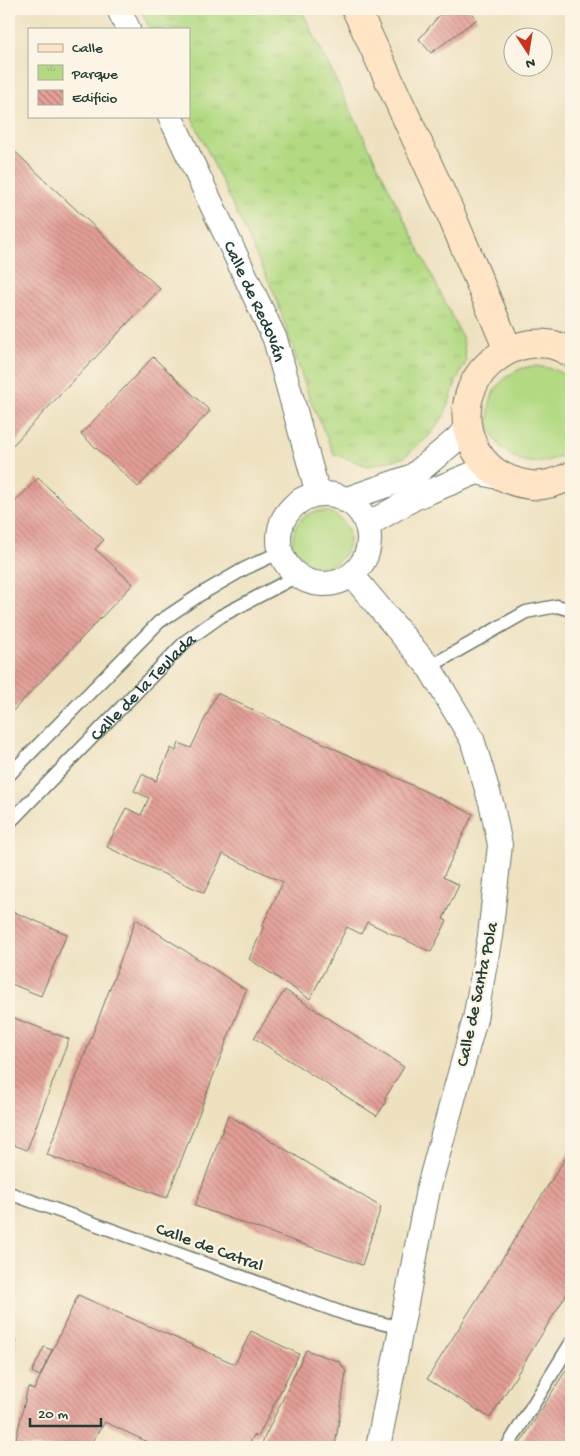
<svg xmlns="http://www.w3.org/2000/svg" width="580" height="1456" viewBox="0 0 580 1456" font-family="'Gochi Hand',sans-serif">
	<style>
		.grass { fill: #b3da83; stroke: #698c5c }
		.park { fill: url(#park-tufts); stroke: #698c5c }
		.building { fill: url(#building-back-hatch) }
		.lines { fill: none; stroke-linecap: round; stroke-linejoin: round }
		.lane-casing { stroke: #677665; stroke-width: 15 }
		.street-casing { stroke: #677665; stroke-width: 26 }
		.secondary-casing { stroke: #677665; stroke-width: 30 }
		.lane { stroke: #fff; stroke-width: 12 }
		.street { stroke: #fff; stroke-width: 24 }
		.secondary { stroke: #ffe4c6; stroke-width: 28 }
		.labels { text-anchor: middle; stroke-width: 4.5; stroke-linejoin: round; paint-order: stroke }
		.street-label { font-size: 18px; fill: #1f3d34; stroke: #fcf5e5 }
	</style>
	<defs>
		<pattern id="park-tufts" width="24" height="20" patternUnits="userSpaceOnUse" patternTransform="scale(1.25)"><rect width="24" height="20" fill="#b3da83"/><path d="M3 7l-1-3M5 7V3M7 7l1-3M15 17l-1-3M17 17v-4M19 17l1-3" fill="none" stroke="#9abc72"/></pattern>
		<pattern id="building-back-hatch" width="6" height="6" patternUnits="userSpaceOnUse" patternTransform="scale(1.25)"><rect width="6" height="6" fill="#e39e96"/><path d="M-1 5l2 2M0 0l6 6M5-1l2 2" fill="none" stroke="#b7827b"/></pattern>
	</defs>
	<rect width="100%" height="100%" fill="#fcf5e5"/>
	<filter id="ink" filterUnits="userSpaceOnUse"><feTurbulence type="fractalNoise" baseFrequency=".02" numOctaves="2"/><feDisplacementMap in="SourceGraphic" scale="10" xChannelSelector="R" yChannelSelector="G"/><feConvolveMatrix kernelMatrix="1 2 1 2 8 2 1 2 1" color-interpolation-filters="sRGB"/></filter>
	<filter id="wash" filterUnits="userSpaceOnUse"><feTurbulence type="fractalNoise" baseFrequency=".0096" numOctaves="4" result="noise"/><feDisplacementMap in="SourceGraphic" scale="20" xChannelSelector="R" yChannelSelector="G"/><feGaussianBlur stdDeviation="1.12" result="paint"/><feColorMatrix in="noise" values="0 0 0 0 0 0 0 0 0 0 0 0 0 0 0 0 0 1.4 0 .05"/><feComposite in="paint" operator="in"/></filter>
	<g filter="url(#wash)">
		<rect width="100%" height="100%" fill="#eee1c0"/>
		<!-- grass -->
		<path class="grass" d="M533 366C548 367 560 370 571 381V448C538 478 488 458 489 413 489 404 492 394 497 387 503 380 509 374 518 370 522 368 528 367 533 366Z
			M293 539a28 28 0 1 1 56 0a28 28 0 1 1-56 0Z"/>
		<!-- park -->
		<path class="park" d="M140 9H301L463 339 466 362 457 379 444 416 429 436 403 458 368 466 334 454 309 397 275 295 189 111V29H150Z"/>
		<g id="blocks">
			<!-- building -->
			<path class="building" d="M445 9H469L477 19 431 53 419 39Z
				M9 146 160 289 9 449Z
				M153 357 210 411 138 487 81 434Z
				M38 478 104 540 95 549 133 584 9 715V508Z
				M217 693 473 814 443 877 459 885 443 919 447 921 431 952 367 922 361 934 347 927 310 999 249 959 264 926H262L283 882 223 854 204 893 107 847 126 808 141 815 149 798 134 791 142 774 156 781 171 748 176 751 179 743 191 748Z
				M9 910 67 934 41 996 9 983Z
				M136 919 246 990 167 1198 47 1155Z
				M285 990 404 1067 384 1100 386 1102 377 1116 254 1038Z
				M9 1016 69 1039 27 1150 9 1143Z
				M228 1115 381 1207 362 1265 195 1206Z
				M571 1149V1287L490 1418 427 1379Z
				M78 1295 235 1364 251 1331 299 1354 258 1437 254 1435 248 1447H152L154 1445 105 1422 88 1447H14L28 1387 34 1390Z
				M9 1339 16 1341 10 1372H9Z
				M44 1347 52 1350 40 1376 32 1372Z
				M306 1350 340 1362 346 1372 335 1447H260Z
				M571 1362V1447H518Z"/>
		</g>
	</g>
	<g filter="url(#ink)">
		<use href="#blocks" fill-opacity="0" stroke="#677665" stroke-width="1"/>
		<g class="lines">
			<defs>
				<g id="lane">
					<path d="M429 667 526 612 557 606 571 610"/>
					<path d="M9 775 159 622 201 594 244 569 280 552"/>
					<path id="s1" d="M9 823 186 641 221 616 297 576"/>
					<path d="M9 1193 348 1315 401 1328"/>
					<path d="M507 1447 571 1343"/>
				</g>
				<g id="street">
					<path d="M119 9 128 29"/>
					<path id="s2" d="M170 116 275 339 318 494"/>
					<circle cx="324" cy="539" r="45"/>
					<path d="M344 500 413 476 458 438 467 426"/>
					<path d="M367 525 414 498 477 472 507 479"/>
					<path d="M352 575 429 667 472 739 492 806 500 845 490 936 475 1019 428 1190 378 1447"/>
				</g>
				<path id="secondary" d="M356 9 450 212 508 350
					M571 353C566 350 560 347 554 345 535 341 515 345 499 356 443 393 463 478 531 485 545 487 559 481 571 476"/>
			</defs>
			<!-- lane casing -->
			<use href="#lane" class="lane-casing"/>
			<!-- street casing -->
			<use href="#street" class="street-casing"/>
			<!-- secondary casing -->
			<use href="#secondary" class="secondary-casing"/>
			<!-- lane -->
			<use href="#lane" class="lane"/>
			<!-- street -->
			<use href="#street" class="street"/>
			<!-- secondary -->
			<use href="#secondary" class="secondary"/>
		</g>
	</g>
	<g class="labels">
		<!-- street labels -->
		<g class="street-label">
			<text dy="6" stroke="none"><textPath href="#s2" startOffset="204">Calle de Redován</textPath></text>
			<text dy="6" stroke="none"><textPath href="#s1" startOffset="191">Calle de la Teulada</textPath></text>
			<text transform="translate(476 994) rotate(-78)" y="6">Calle de Santa Pola</text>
			<text transform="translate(210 1246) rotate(20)" y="6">Calle de Catral</text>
		</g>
	</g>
	<!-- margin -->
	<rect width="580" height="1456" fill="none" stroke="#fcf5e5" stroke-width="30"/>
	<!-- legend -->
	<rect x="28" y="28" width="162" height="90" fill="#fcf5e5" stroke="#a4ab9e"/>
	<rect x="38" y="44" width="25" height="8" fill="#ffe4c6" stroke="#a4ab9e"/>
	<text x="72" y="52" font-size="15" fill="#1f3d34">Calle</text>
	<rect x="38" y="65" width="25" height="15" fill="url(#park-tufts)" stroke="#a4ab9e"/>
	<text x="72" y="78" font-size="15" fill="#1f3d34">Parque</text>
	<rect x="38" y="90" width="25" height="15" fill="url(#building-back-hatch)" stroke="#a4ab9e"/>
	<text x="72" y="102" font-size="15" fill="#1f3d34">Edificio</text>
	<!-- north arrow -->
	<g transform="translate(528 52) rotate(168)"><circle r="24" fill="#fcf5e5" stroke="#a4ab9e"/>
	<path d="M0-4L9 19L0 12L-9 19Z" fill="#c8321e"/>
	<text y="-8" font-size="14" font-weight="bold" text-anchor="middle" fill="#1f3d34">N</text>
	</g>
	<!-- scale -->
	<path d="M30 1418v8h71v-8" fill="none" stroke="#1f3d34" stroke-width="2.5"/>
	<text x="38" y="1418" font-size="15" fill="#1f3d34" stroke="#fcf5e5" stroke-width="4" paint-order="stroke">20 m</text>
</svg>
